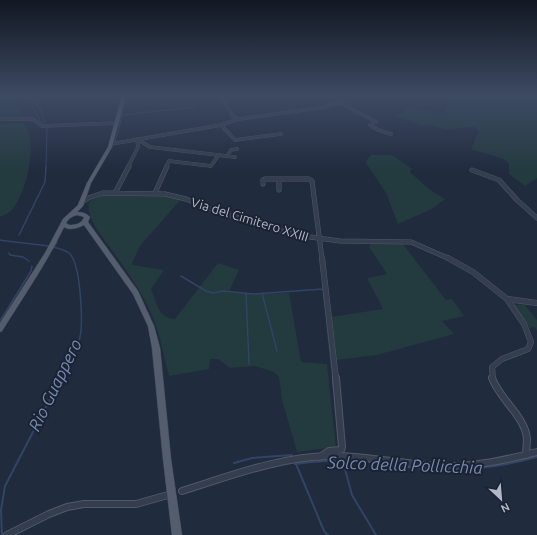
<svg xmlns="http://www.w3.org/2000/svg" width="537" height="535" viewBox="0 0 537 535" font-family="Ubuntu,sans-serif">
	<style>
		.green { fill: #233a3f }
		.lines { fill: none; stroke-linecap: round; stroke-linejoin: round }
		.stream-far2 { stroke: #324365; stroke-width: 1 }
		.stream-far1 { stroke: #324365; stroke-width: 1.5 }
		.stream { stroke: #324365; stroke-width: 2 }
		.minor-far3-casing { stroke: #515969; stroke-width: 3.5 }
		.minor-far2-casing { stroke: #515969; stroke-width: 5 }
		.minor-far1-casing { stroke: #515969; stroke-width: 6 }
		.minor-casing { stroke: #515969; stroke-width: 8 }
		.major-casing { stroke: #3f4757; stroke-width: 1 }
		.minor-far3 { stroke: #353e4e; stroke-width: 3 }
		.minor-far2 { stroke: #353e4e; stroke-width: 4 }
		.minor-far1 { stroke: #353e4e; stroke-width: 5 }
		.minor { stroke: #353e4e; stroke-width: 6 }
		.major { fill: #535d6e; fill-rule: evenodd }
		.labels { text-anchor: middle; stroke-width: 4; stroke-linejoin: round; paint-order: stroke }
		.street-label { font-size: 13px; fill: #b1b9c9; stroke: #1b2333 }
		.near-water-label { font-size: 17px; font-style: italic; fill: #768cb3; stroke: #1b2333 }
	</style>
	<rect width="100%" height="100%" fill="#212b3e"/>
	<!-- green -->
	<path class="green" d="M0 96H10L24 116H0Z
		M451 96H537V178L525 186 509 174V164L504 159 471 149 479 131 475 127 445 129 430 125 423 126 396 116 409 108 444 113Z
		M23 123C25 127 28 130 29 134 35 155 25 195 11 211 8 214 3 215 0 217V124Z
		M371 155H392L412 169 410 172 429 189 445 199C439 203 437 206 432 209L398 224 386 193 366 163 367 160Z
		M153 192 183 197 140 246 132 263 133 265 164 270 151 289C157 303 158 318 175 319L218 263 239 270 229 292 264 294 289 293 301 362 327 364 336 447 297 452 282 400 279 377 274 372 255 366 230 368 218 359H210L209 369 169 376C164 358 161 338 154 320 145 297 131 277 117 257 108 243 84 218 89 201L102 195Z
		M402 243 446 300 452 299 464 316 442 321 454 334 377 355 337 360 331 317 383 309 367 278 387 274 369 247 371 244Z
		M524 304 537 320V331L534 327 530 328 513 305Z"/>
	<g class="lines">
		<!-- stream-far2 -->
		<path class="stream-far2" d="M25 96 35 110 40 121 45 123
			M30 96 40 109 45 122
			M119 128 122 115 196 107 189 98 200 96
			M115 142 119 130
			M46 167 47 127"/>
		<!-- stream-far1 -->
		<path class="stream-far1" d="M19 235 45 182 46 166
			M0 240C16 243 57 244 69 253 81 263 83 322 80 337 76 352 67 365 60 379
			M53 248 57 242
			M9 253 10 255 23 257 29 261
			M181 276 206 291 213 293 223 291 254 294 323 289
			M323 287 333 379
			M262 293 277 351
			M246 294 249 364
			M0 321 31 271 32 266"/>
		<!-- stream -->
		<path class="stream" d="M333 378 334 390
			M335 400 336 414
			M234 463 252 458 292 455
			M295 464C318 461 342 459 365 461 386 463 407 468 428 469 465 471 501 467 537 457
			M296 464 324 531 328 535
			M345 469 352 495 376 535
			M2 535 1 510 5 486 61 378"/>
		<defs>
			<path id="minor-far3" d="M220 96 233 116 239 119
				M308 96H311
				M0 119H33L42 126 116 123
				M376 122 370 125 378 130 391 134
				M221 125 235 140 281 134
				M137 139 150 147 235 157
				M111 144 221 125 239 119 325 107 339 102 376 122
				M227 156 231 150 237 149
				M128 167 138 147 137 139
				M166 167 169 161 211 166 218 156"/>
			<path id="minor-far2" d="M472 170 499 180 517 200 537 218
				M279 179V190
				M263 184V180L265 179H309L312 181 322 259
				M115 193 129 166
				M155 193 167 166
				M81 203 88 198 103 193 165 194 186 199 213 210 295 235 340 241 411 242 450 259"/>
			<path id="minor-far1" d="M322 258 336 379
				M448 258 473 272 507 299 537 303
				M493 379 492 367 502 359 528 349 531 342 524 324 507 299"/>
			<path id="minor" d="M492 378C500 400 525 416 527 439 527 445 526 450 526 455
				M320 457 329 451 341 450 342 447 336 378
				M182 491C230 476 279 457 329 456 367 455 404 465 441 466 474 467 506 460 537 452
				M7 535 49 514 67 507 84 504H136L168 495"/>
			<path id="major" d="M122 96H126L112 147 91 183 83 206 77 212C82 212 86 213 90 217L88 222 138 291 154 326 160 348 171 459 182 535H172L163 459 152 348 148 326 133 294 84 225C78 228 70 231 64 227 47 263 23 297 2 331L0 332V323L45 253 63 219 78 205 87 183 108 147ZM77 215 81 216 84 217C82 224 75 225 69 225L66 223C69 218 73 216 77 215Z"/>
		</defs>
		<!-- minor-far3 casing -->
		<use href="#minor-far3" class="minor-far3-casing"/>
		<!-- minor-far2 casing -->
		<use href="#minor-far2" class="minor-far2-casing"/>
		<!-- minor-far1 casing -->
		<use href="#minor-far1" class="minor-far1-casing"/>
		<!-- minor casing -->
		<use href="#minor" class="minor-casing"/>
		<!-- major casing -->
		<use href="#major" class="major-casing"/>
		<!-- minor-far3 -->
		<use href="#minor-far3" class="minor-far3"/>
		<!-- minor-far2 -->
		<use href="#minor-far2" class="minor-far2"/>
		<!-- minor-far1 -->
		<use href="#minor-far1" class="minor-far1"/>
		<!-- minor -->
		<use href="#minor" class="minor"/>
		<!-- major -->
		<use href="#major" class="major"/>
	</g>
	<!-- sky -->
	<linearGradient id="sky" x2="0" y2="1"><stop stop-color="#121822"/><stop offset="0.56" stop-color="#3d4a63"/><stop offset="1" stop-color="#3d4a63" stop-opacity="0"/></linearGradient>
	<rect width="537" height="171" fill="url(#sky)"/>
	<g class="labels">
		<!-- street labels -->
		<g class="street-label">
			<text transform="translate(250 219) rotate(17)" y="5">Via del Cimitero XXIII</text>
		</g>
		<!-- near-water labels -->
		<g class="near-water-label">
			<text transform="translate(55 385) rotate(-64)" y="6">Rio Guappero</text>
			<text transform="translate(405 465) rotate(2)" y="6">Solco della Pollicchia</text>
		</g>
	</g>
	<!-- north arrow -->
	<g transform="translate(501 499) rotate(154)" stroke="#1b2333" stroke-width="3" paint-order="stroke">
	<path d="M0-3L7 15L0 10L-7 15Z" fill="#b1b9c9"/>
	<text y="-6" font-size="11" font-weight="bold" text-anchor="middle" fill="#b1b9c9">N</text>
	</g>
</svg>
